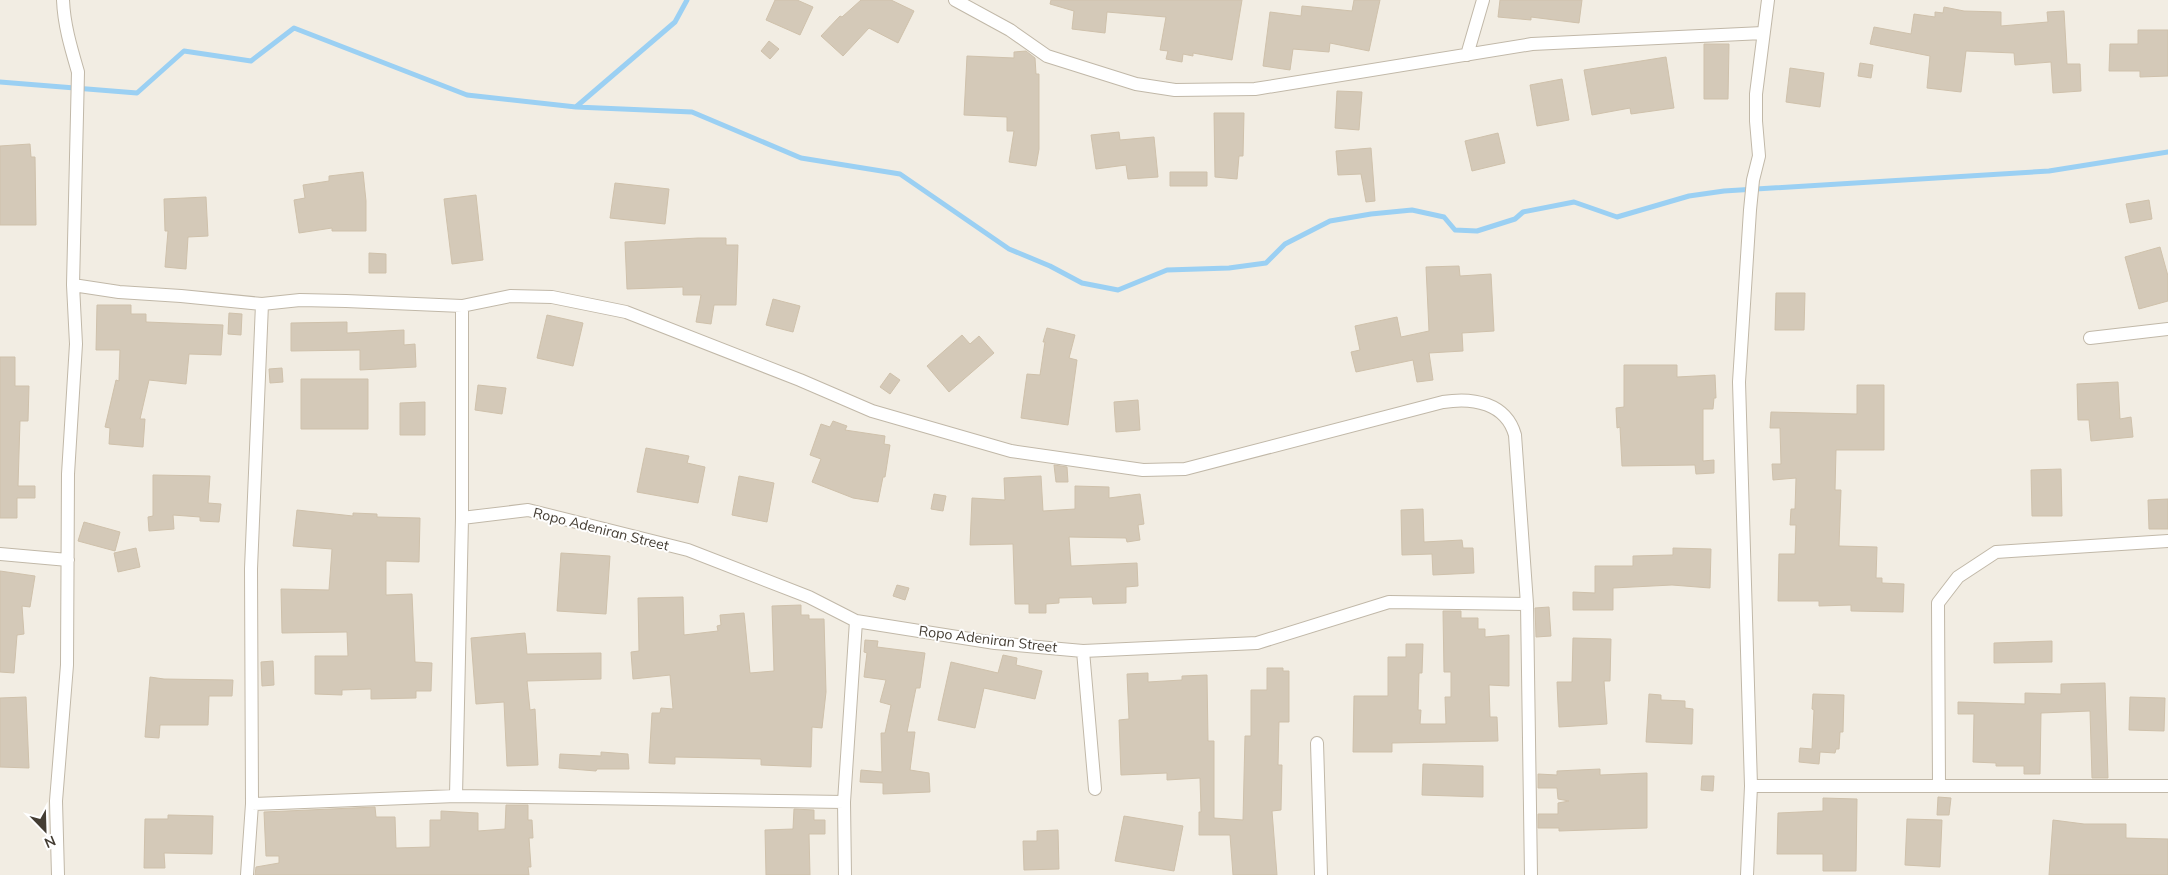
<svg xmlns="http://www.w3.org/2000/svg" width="2168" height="875" viewBox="0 0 2168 875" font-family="Mulish,sans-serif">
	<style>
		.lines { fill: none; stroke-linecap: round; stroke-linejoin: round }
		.stream { stroke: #9bd0f3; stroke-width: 5 }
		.building { fill: #d4c9b8; stroke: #cfc1ab }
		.minor-casing { stroke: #c1b8a8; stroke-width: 14 }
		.minor { stroke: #fff; stroke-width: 12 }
		.labels { text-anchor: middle; stroke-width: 4; stroke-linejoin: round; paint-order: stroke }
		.street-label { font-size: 14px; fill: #443d33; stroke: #fff }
	</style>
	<rect width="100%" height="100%" fill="#f2ede3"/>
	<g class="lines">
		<!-- stream -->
		<path class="stream" d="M0 82 137 93 184 51 251 61 294 28 467 95 576 107 692 112 801 158 900 174 1009 249 1050 266 1082 283 1118 290 1167 270 1229 268 1266 263 1285 244 1330 221 1371 214 1412 210 1444 217 1455 230 1477 231 1515 219 1523 212 1574 202 1617 217 1689 196 1724 191 2049 171 2168 152
			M577 106 675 22 687 0"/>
	</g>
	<!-- building -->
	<path class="building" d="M775 0H797L813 7 800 35 766 20Z
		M861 0H891L914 11 898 43 869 28 843 56 821 36 840 16 842 17Z
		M1051 0H1242L1232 60 1193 53V56L1183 54 1182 62 1166 59 1168 51 1160 50 1166 17 1107 12 1105 33 1072 29 1074 11 1050 4Z
		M1354 0H1380L1369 51 1330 43 1329 52 1293 49 1290 70 1263 66 1270 12 1301 16 1302 6 1352 11Z
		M1500 0H1582L1579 23 1531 17V20L1498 17Z
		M1944 7 1964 11 2001 12V26L2048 22 2047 12 2064 11 2067 64H2080L2081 91 2053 93 2051 62 2015 65 2014 53 1966 51 1961 92 1927 88 1930 56 1870 44 1874 27 1911 34 1914 14 1935 17V12L1943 13Z
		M2138 30H2168V76L2140 77V71H2109L2110 44H2138Z
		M769 41 779 49 770 59 761 51Z
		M1704 44H1729L1728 99H1704Z
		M1026 51 1035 58 1036 74H1039V149L1036 166 1009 162 1014 131H1007V117L964 115 967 56 1014 58V52Z
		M1666 57 1674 108 1631 114 1630 108 1592 115 1584 70Z
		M1860 63 1873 65 1871 78 1858 76Z
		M1790 68 1824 73 1820 107 1786 102Z
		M1562 79 1569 120 1537 126 1530 85Z
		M1337 91 1362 92 1359 130 1335 128Z
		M1214 113H1244L1243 156H1239L1237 179 1215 177Z
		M1119 132 1120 140 1154 137 1158 177 1128 179 1126 165 1096 169 1091 135Z
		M1498 133 1505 163 1472 171 1465 141Z
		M30 144 31 157H35L36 225H0V146Z
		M1371 148 1375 201 1366 202 1361 174 1338 175 1336 151Z
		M363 172 366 201V231H332V228L299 233 294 200 305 198 303 185 329 181V176Z
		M1170 172H1207V186H1170Z
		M615 183 669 189 665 224 610 218Z
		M476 195 483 260 452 264 444 199Z
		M206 197 208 236 188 237 186 269 165 267 168 231H165L164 199Z
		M2149 200 2152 219 2130 223 2126 204Z
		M698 238H726V245H738L736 305H714L711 324 696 322 701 295H683V287L627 289 625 242Z
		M2160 247 2168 276V301L2139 309 2125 257Z
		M369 253 386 254V273H369Z
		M1459 266 1460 276 1491 274 1494 331 1462 333 1463 351 1429 353 1433 380 1417 382 1413 360 1356 372 1351 352 1360 350 1355 326 1397 317 1401 337 1429 331 1426 267Z
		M1776 293H1805L1804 330H1775Z
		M773 299 800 306 793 332 766 325Z
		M97 305H131V314H146V322L223 325 221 355 189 354 186 384 149 380 140 419H145L143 447 109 444 110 428 105 427 116 380 119 381 120 350H96Z
		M229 313 242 314 241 335 228 334Z
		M547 315 583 323 573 366 537 358Z
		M347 322V333L404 330V345L415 344 416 367 360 370V350L291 351V323Z
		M1047 328 1075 335 1069 358 1077 360 1068 425 1021 418 1027 374 1040 375 1045 342H1043Z
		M962 335 970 344 979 336 994 353 949 392 927 366Z
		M0 357H15V386H29L28 421H20L18 486H35V498H17V518H0Z
		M1624 365H1677V377L1715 375 1716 398H1714L1713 409H1703V461L1714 460V473L1696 474 1695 465 1622 466 1620 427 1617 428 1616 408 1624 407Z
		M282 368 283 382 270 383 269 369Z
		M890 373 900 380 890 394 880 387Z
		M301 379H368V429H301Z
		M2118 382 2120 419 2131 417 2133 437 2091 441 2089 420H2078L2077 384Z
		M478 385 506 388 502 414 475 410Z
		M1857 385H1884V450H1836L1835 490H1841L1839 546 1877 547 1876 578H1882V583L1904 584 1903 612 1851 611V605L1819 606V601H1778L1779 554H1795L1796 525H1790L1791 509H1795L1796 478 1773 480 1772 464H1781L1780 428H1770L1771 412 1857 414Z
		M1138 400 1140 430 1116 432 1114 402Z
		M425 402V435H400V403Z
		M833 421 847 426 845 430 885 436 884 444 890 445 885 477H883L878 502 853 498 812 482 821 459 810 455 821 424 830 427Z
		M646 448 689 456 687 463 705 467 698 503 637 492Z
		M1054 465 1067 467 1068 482H1056Z
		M2061 469 2062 516H2032L2031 470Z
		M153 475 210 476 208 503 221 504 219 522 200 521V517L173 515 174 529 149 531 148 517 153 516Z
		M739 476 774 483 767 522 732 515Z
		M1041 476 1043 511 1075 509V486L1109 487V498L1140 494 1144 524 1138 525 1140 540 1127 542 1126 538 1069 537 1071 566 1137 563 1138 586 1126 587V603L1093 604 1092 597 1059 598V603L1046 604V613H1029V604H1015L1013 544 970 545 972 498 1005 500 1004 478Z
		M934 494 946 496 943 511 931 509Z
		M2168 499V529H2149L2148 500Z
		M1423 509 1424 542 1462 540 1463 548H1473L1474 573 1433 575 1432 554 1402 555 1401 510Z
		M297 510 353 516V513L377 514V517L420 518 419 562 386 561V595L412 594 415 662 432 663 431 691H416V698L371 699V689L342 690V695L315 694V656H348L347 632 282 633 281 589 329 590 332 549 293 546Z
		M84 522 120 532 115 551 78 541Z
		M136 548 140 567 118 572 114 553Z
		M1673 548 1711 549 1710 588 1672 585 1613 588V610H1573V592L1595 593V566H1633V556L1673 555Z
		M561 553 610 556 606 614 557 611Z
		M0 571 35 576 30 607 22 606 24 634 17 635 14 673 0 672Z
		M897 585 909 588 905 600 893 596Z
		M683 597 684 635 718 631 717 626 721 625 720 615 744 613 750 673 774 671 772 606 801 605V615H809V619H824L826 692 822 728 812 727 811 767 761 765V759L723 758 675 757V764L649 763 652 713H660L661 708 673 709 670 675 633 679 631 652 639 651 638 598Z
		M1549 607 1551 636 1536 637 1535 608Z
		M1443 611H1461V618H1478V629H1485V637L1509 635V686L1489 685 1490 717H1497L1498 741 1392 743V752H1353L1354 696H1388V657H1406V644H1423L1422 673H1419L1418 710H1421L1420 724H1446L1445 697H1451V672H1444Z
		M525 633 527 654 601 653V679L527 681 530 710 535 709 538 765 507 766 504 702 476 704 471 638Z
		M1573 638 1611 639 1610 681H1604L1607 724 1559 727 1557 682H1572Z
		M865 640 878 641 877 647 925 653 920 688H916L907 732H915L910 770 929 773 930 792 883 794V783L860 782 861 770 882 772 881 733H885L891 705 880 702 886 680 864 677 867 653 864 652Z
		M2052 641V662L1994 663V643Z
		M1003 655 1017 658 1016 665 1042 671 1035 699 984 688 975 728 938 720 951 662 998 673Z
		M273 661 274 685 262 686 261 662Z
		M1267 668H1283V671H1289V722H1279L1278 765H1282L1281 810 1272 811 1277 875H1233L1230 835H1199V812H1201L1200 778 1167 780V773L1121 775 1119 720 1129 719 1127 674 1148 673V682L1182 680V676L1207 675 1208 741H1214V818L1243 820 1245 736H1251V690H1267Z
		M150 677 164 679 233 680 232 696H209L208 725H160L159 738 145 737Z
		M2105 683 2108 778H2092L2090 711 2041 713 2040 774H2024V766H1996V763L1973 762 1974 714H1958V702L2025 704V693L2061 694V684Z
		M1649 694 1661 695V700L1685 701V708L1693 709 1692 744 1646 742Z
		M1813 694 1844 695 1843 732H1840L1839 749H1836L1835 753 1820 752 1819 764 1799 762 1800 748 1812 749 1814 710 1812 709Z
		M26 697 29 768 0 767V698Z
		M2130 697 2165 698 2164 731 2129 730Z
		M601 752 628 754 629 769H597L596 771 559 768 560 754 601 756Z
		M1423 764 1483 766V797L1422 795Z
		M1600 769V775L1647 773V828L1559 831V828H1538V814H1558V803L1569 801 1558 799 1557 788H1538V774L1557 775V771Z
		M1702 776H1714L1713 791 1701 790Z
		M1938 797 1951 798 1949 815H1937Z
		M1823 798 1857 799 1856 871H1823V854H1777L1778 813 1823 811Z
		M506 805H528V820H532L533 838H529L531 867H528L529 875H255L256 867 279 863V856H266L264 812 375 807 376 817H395L396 848 430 847V820H441V811L478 813V831L505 829Z
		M794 809 814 810V820H825V834H809L810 875H766L765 830 793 829Z
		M168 815 213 816 212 854 164 853 165 868H144L145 819H168Z
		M1124 816 1183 826 1174 871 1115 861Z
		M1907 819 1942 820 1940 867 1905 865Z
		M2053 820 2084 824H2126V838L2168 839V875H2049Z
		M1058 830 1059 869 1024 870 1023 841H1037V831Z"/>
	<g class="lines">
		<defs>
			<path id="minor" d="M955 0 1010 30 1047 56 1136 84 1175 90 1255 89 1532 44 1763 33
				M1467 55 1483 0
				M73 285 119 292 181 296 262 304 300 300 346 301 462 306 510 296 552 297 626 312 800 380 872 411 1011 451 1143 470 1185 469 1443 402C1473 397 1506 403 1515 435L1527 604 1531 875
				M2090 338 2168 329
				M462 518 528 510 688 550 809 597 856 621 995 643 1083 651 1257 643 1389 602 1527 604
				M0 554 68 560
				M1083 651 1095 789
				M1317 743 1321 875
				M1939 785 1938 603 1958 577 1996 552 2168 541
				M1751 786H2168
				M456 796 462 518V306
				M252 804 456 796 844 802
				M58 875 56 801 67 665 68 474 76 344 73 285 78 72C71 48 64 25 63 0
				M247 875 252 804 251 569 262 304
				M845 875 844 802 856 621
				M1747 875 1751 786 1739 382 1750 210 1753 180 1759 156 1756 121V94L1768 0"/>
		</defs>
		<!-- minor casing -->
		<use href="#minor" class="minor-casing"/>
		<!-- minor -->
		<use href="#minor" class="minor"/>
	</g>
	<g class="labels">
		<!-- street labels -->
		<g class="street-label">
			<text transform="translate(601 529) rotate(14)" y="5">Ropo Adeniran Street</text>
			<text transform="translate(988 639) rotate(7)" y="5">Ropo Adeniran Street</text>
		</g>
	</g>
	<!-- north arrow -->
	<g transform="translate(45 830) rotate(157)" stroke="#ffffff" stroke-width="4" paint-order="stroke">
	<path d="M0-4L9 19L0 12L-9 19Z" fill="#443d33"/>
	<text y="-8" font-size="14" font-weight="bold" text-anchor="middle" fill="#443d33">N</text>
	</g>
</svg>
